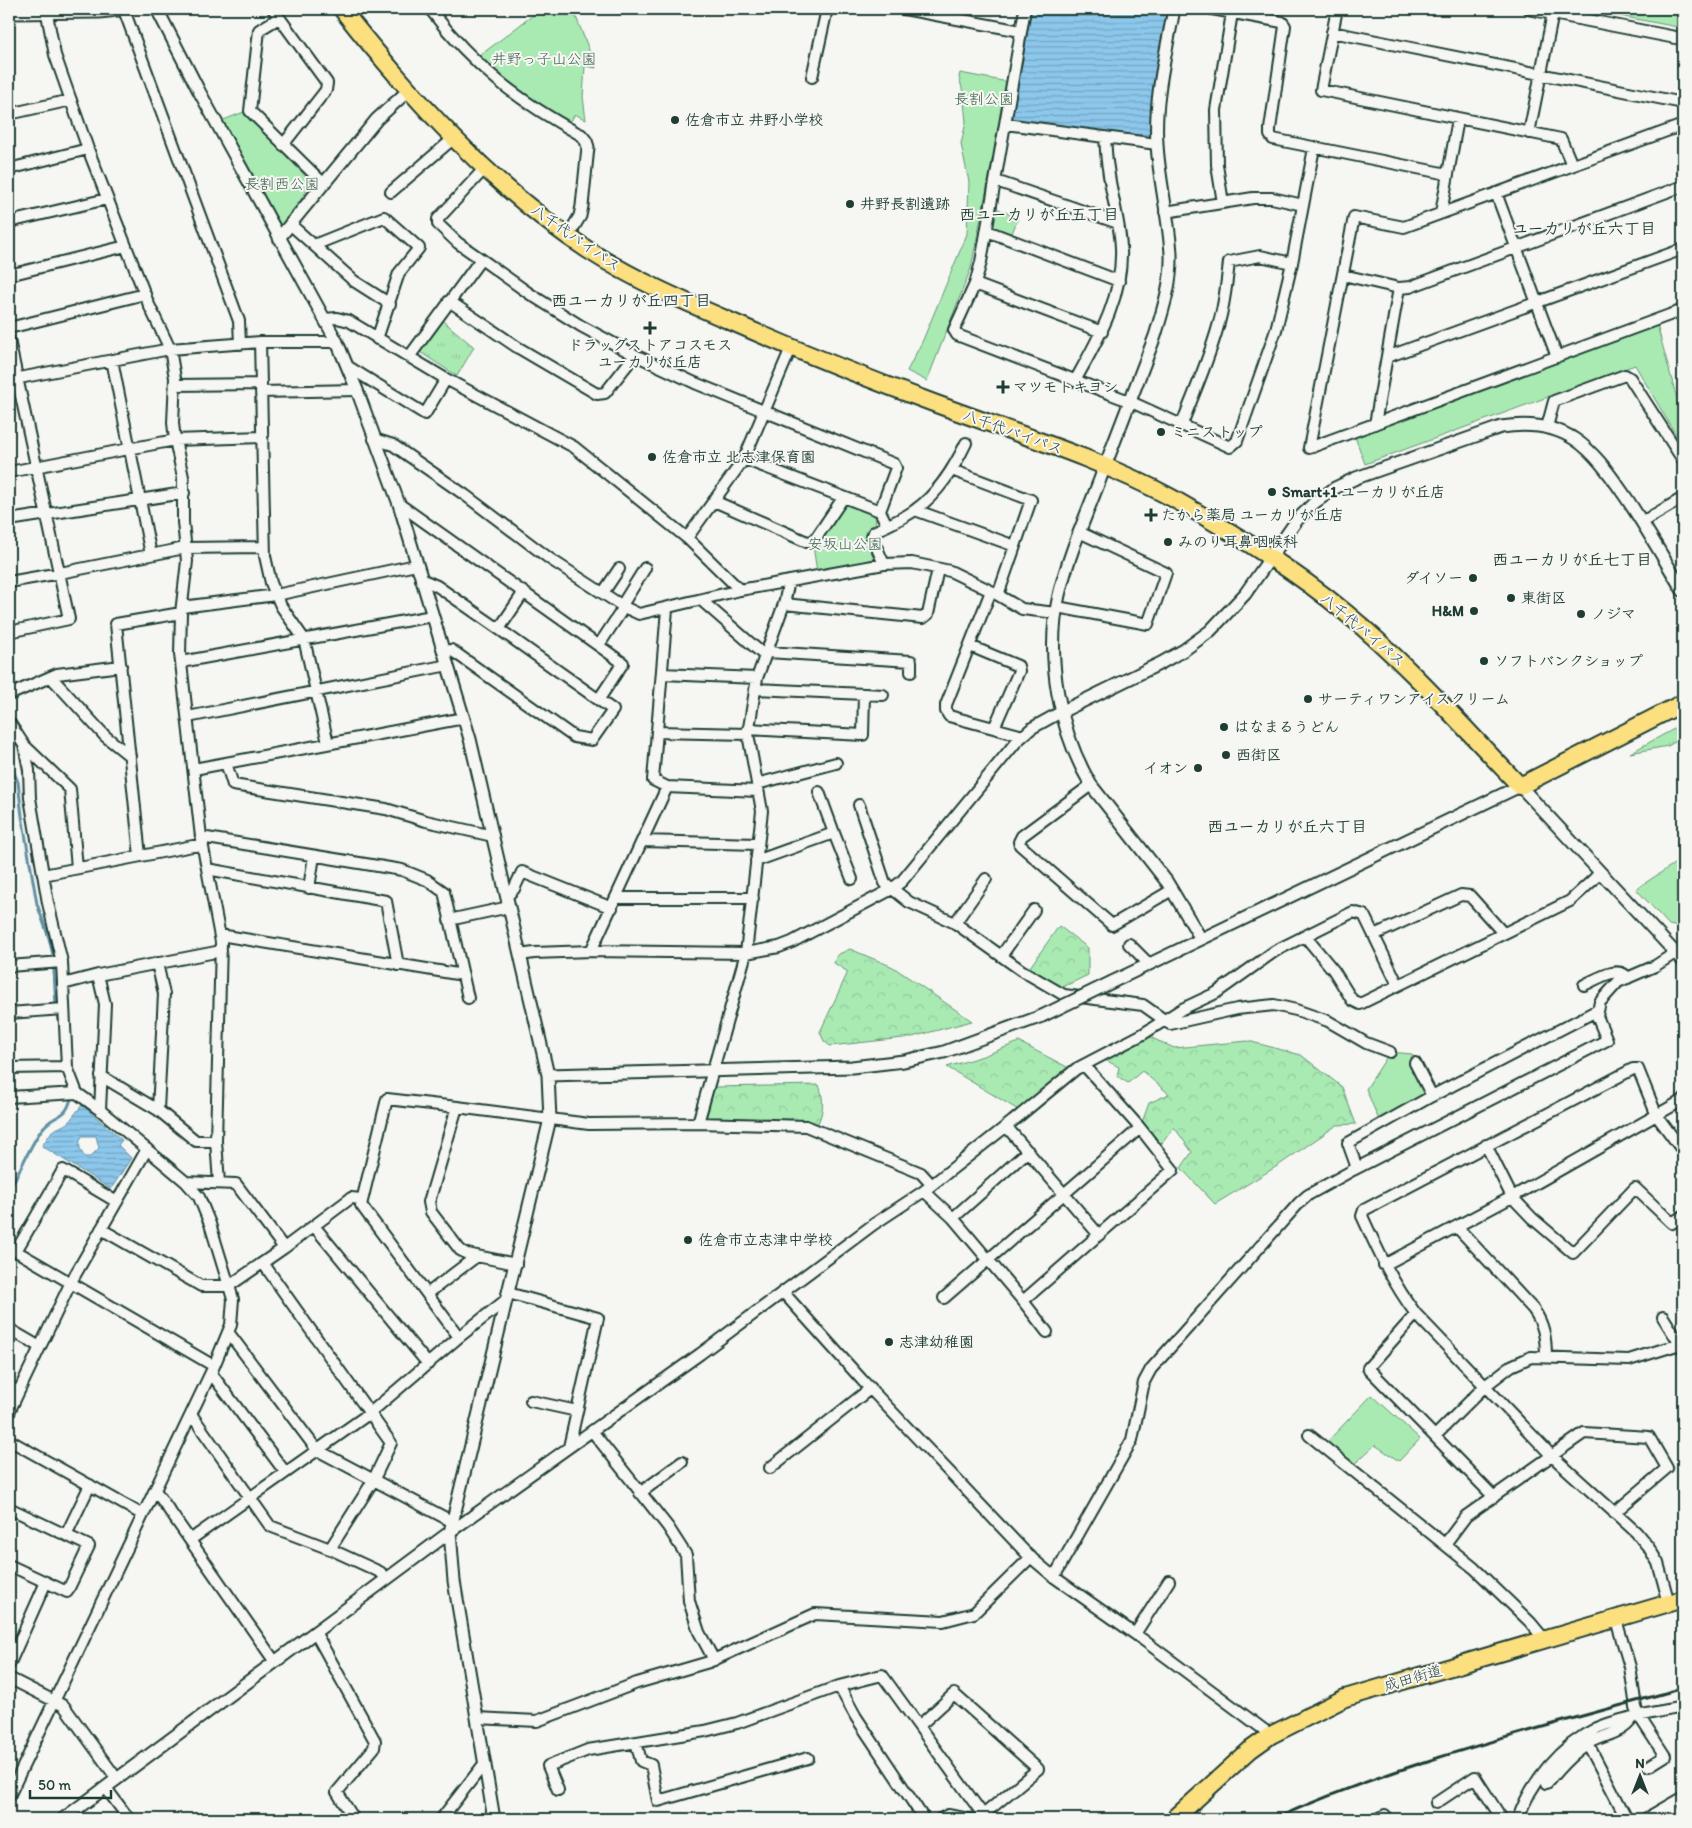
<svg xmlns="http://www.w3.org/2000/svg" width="1692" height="1828" viewBox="0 0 1692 1828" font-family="Itim,'Klee One',sans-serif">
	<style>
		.grass { fill: url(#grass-tufts); stroke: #649474 }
		.forest { fill: url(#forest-crowns); stroke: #649474 }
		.park { fill: #a9eab3; stroke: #649474 }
		.water { fill: url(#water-rules); stroke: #6090a2; fill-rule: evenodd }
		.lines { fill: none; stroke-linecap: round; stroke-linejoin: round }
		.stream { stroke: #6090a2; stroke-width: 3 }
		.minor-casing { stroke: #1f3d34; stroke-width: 14 }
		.tertiary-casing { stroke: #1f3d34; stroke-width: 15 }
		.trunk-casing { stroke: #1f3d34; stroke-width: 20 }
		.minor { stroke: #f6f6f2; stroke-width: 10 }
		.tertiary { stroke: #f6f6f2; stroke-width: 11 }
		.trunk { stroke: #fce080; stroke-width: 16 }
		.rail { stroke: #1f3d34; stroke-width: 3 }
		.tertiary-bridge-casing { stroke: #1f3d34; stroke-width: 15; stroke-linecap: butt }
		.tertiary-bridge { stroke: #f6f6f2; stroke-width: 11 }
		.poi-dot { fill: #1f3d34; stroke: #f6f6f2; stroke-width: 2 }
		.labels { text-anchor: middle; stroke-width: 4; stroke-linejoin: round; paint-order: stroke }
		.park-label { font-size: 15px; fill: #3b604d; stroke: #f6f6f2 }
		.poi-label { font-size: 15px; font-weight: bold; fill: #1f3d34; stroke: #f6f6f2; text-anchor: start }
		.street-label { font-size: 15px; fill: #1f3d34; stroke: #f6f6f2 }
		.neighbourhood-label { font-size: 16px; font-weight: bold; fill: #1f3d34; stroke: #f6f6f2 }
	</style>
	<defs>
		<pattern id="grass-tufts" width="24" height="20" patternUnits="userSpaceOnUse" patternTransform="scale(1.25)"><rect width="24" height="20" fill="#a9eab3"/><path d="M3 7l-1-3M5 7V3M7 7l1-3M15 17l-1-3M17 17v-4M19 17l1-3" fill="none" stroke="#91ca9b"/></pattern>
		<pattern id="forest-crowns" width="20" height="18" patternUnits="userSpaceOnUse" patternTransform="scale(1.25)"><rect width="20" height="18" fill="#a9eab3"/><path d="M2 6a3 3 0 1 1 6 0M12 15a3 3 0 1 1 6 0" fill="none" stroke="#91ca9b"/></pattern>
		<pattern id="water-rules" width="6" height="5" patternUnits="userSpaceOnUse" patternTransform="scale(1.25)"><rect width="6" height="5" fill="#8cc7ec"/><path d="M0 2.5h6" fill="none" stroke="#72a3c0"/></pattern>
	</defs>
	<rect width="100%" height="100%" fill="#f6f6f2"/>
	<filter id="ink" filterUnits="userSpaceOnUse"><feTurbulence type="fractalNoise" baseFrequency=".02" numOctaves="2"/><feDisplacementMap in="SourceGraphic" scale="10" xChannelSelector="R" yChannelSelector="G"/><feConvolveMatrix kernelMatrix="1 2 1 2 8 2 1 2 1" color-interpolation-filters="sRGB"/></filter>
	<g filter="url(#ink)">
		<!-- grass -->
		<path class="grass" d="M996 208 1018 218 1011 236 994 229 993 227Z
			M442 320 474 347 457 376 420 352Z
			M1683 724V737L1668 746 1630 753Z"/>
		<!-- forest -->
		<path class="forest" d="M1059 926 1088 948V975L1061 988 1030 967Z
			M850 949 893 967 972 1021 912 1037 830 1046 824 1041 820 1032 848 972 834 963 837 955Z
			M1143 1034 1174 1048 1248 1041 1301 1055 1342 1087 1356 1124 1337 1125 1279 1165 1215 1204 1181 1168 1192 1152 1174 1127 1157 1150 1140 1128 1149 1103 1169 1094 1142 1071 1128 1083 1117 1076 1119 1067 1105 1060Z
			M1019 1042 1069 1068 1068 1072 1020 1111 947 1067 983 1056Z
			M819 1085C824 1099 824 1112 817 1125L704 1118 710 1089 714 1087Z"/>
		<!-- park -->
		<path class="park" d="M541 9H573L596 68 585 66 583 97 586 120 575 114 569 124 530 102 478 57Z
			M1583 9H1683V28Z
			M960 73 1008 82 971 268 927 381 907 371 923 340 967 234 969 182 961 144 966 122 963 92 959 77Z
			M244 112 312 183 281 229 221 121Z
			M1657 325 1683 421V447L1635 365 1365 464 1354 434Z
			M845 504 875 515 876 526 865 532 877 558V561L817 572 813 546 816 545Z
			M1683 858V928L1669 925 1636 889Z
			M1390 1052 1412 1054 1415 1063 1432 1096 1381 1125 1366 1089Z
			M1372 1395 1420 1439 1399 1461 1375 1445 1350 1468 1323 1446Z"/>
		<!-- water -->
		<path class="water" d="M1032 9H1169L1153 138 1016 122 1012 115Z
			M82 1105 122 1140 118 1145 131 1158 111 1189 42 1146 52 1131 68 1123ZM82 1136H96L99 1148 90 1157H85C79 1150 78 1143 82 1136Z"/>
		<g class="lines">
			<!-- stream -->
			<path class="stream" d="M9 760 18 782 22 816 37 904 49 938 53 955 56 1006 60 1025
				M112 1126 172 1177
				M9 1189C21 1171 30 1144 43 1128 56 1112 67 1121 72 1094"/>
			<defs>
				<path id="minor" d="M46 9 55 55 88 149 149 305 170 349 175 378 173 423 175 440 183 477V522L187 561 181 613 180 654 201 837 221 942 216 1141 219 1183
					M273 9 327 83 326 90 283 145
					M430 9C474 67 517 100 581 135
					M904 9 1021 31
					M1025 9 981 262 975 284 954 330 957 335 1129 401 1230 447 1237 441 1276 330 1292 263 1314 148
					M1212 9 1282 22 1285 26 1270 129V135L1273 139 1447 174
					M1337 9 1321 90 1561 139 1572 165
					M124 10 239 321 240 344
					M279 18 259 30 250 111 323 183
					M1332 32 1683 103
					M812 77 827 9
					M9 114 71 100
					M1006 124 1157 144
					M1683 125 1404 227 1354 217 1309 448 1683 310
					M1529 133 1553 13
					M485 168 438 219V224L458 243 481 259 530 294 581 326 635 355 695 383 894 464 896 468 880 511 887 525
					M9 169 88 149
					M996 181 1118 223
					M391 192 454 138
					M1496 193 1557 357
					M1223 203 1217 165 1216 110 1232 13
					M1165 212 1253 198H1272L1303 205
					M1441 213 1458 119
					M9 222 107 199
					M290 224 354 281 390 304
					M987 231 1119 281
					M314 245 384 217 419 248 399 273 377 339
					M9 275 126 246
					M1343 275 1399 288 1410 287 1683 186
					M975 284 1102 332
					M449 301 517 347 597 394 605 393 635 355
					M324 319 337 318 349 321 446 379 574 447 687 538 740 590
					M9 328 145 294
					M9 340 69 619 9 632
					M260 342 265 556 271 583 281 606 304 639 328 743
					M409 357 481 259
					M1387 357 1683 249
					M112 360 151 555
					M347 366 425 414 446 379
					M9 380 170 349 260 342H337
					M1075 381C1098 339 1123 298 1121 248 1120 221 1111 195 1108 168 1106 158 1106 148 1105 137
					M175 385 261 384
					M261 392 357 390
					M1182 424C1195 390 1211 355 1220 319 1225 300 1227 281 1229 262L1260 256 1292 263
					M1375 424 1399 288
					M1547 427 1554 401 1625 375 1630 378 1683 460
					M374 439 393 445 465 495 550 559 624 607 639 614 740 590 884 564 912 563 950 571 991 591 1022 609 1056 613
					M744 459 880 511
					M952 470 1031 500 998 595
					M9 472 175 440 262 437
					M714 501 807 542 814 541 843 498
					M399 504 623 663 599 699
					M915 510 1015 546
					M9 520 184 493
					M1642 522 1683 498
					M687 538 744 459 791 348
					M884 564 872 537 874 532C887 525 903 519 915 510 939 493 954 468 966 443
					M421 579 437 586 499 629 613 710 592 740 574 737 457 654 451 650 443 651
					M9 582 60 573 185 548 264 547
					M991 591 946 705V711L949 716 1023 736
					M603 593 619 569
					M701 600 765 656
					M784 604 923 618 928 614 938 569
					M622 605 645 568
					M182 607 276 595 416 565
					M1057 607 1148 624 1166 573 1079 532
					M667 609 653 780 667 787 758 791
					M499 629 524 592
					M599 645 624 607
					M970 646 1018 666 1019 671 994 728
					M767 652 911 661V672
					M181 662 432 616
					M662 674 757 678
					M51 677 105 736 130 756
					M864 694 883 695
					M9 695 57 674 121 666
					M188 717 448 665
					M9 722 24 745 29 770 30 798 48 903 62 962 67 1067 77 1093 100 1110 186 1182 199 1197 210 1224 233 1299 231 1325 214 1366 9 1796
					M748 729 863 735 864 694 755 689
					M657 732 748 734
					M24 745 70 789 77 868
					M226 763 233 785 386 809 426 821 493 836
					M194 769 464 718
					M757 784 836 763
					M1091 785 1022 836 1019 842 1020 845 1112 925 1172 890
					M859 805 885 883 909 902 955 923 1021 970 1064 995 1143 1005 1170 1024 1237 1009 1274 1005 1296 1010 1328 1021 1366 1043 1390 1052
					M834 833 852 879
					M201 837 402 870 427 880 444 892 468 998
					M642 841 758 844
					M140 856 116 624 181 613
					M756 861 834 833 819 792
					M207 869 386 901 398 965
					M43 875 203 844
					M309 888 314 856
					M507 896 514 889 522 872 612 908
					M617 898H753
					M449 920 509 907
					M955 923 986 879
					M220 935 463 975
					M1374 935 1461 895 1470 896 1503 933
					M1305 936 1334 971 1352 1000 1360 1004 1570 901 1593 880 1600 872
					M1129 944 1149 964
					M591 951 667 787
					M520 955 534 953 591 951 746 953 779 947 792 942 892 889 902 881 1017 741 1032 728 1061 712
					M1001 956 1034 910
					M157 963 164 994 158 1110
					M9 966 62 962
					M98 975 105 1004 100 1110
					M63 984 98 975 221 951
					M1584 985C1596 980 1618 964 1628 978
					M9 1013 63 1009
					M1415 1063 1432 1096
					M9 1068 67 1067
					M101 1076 158 1110 196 1141H216
					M9 1097 77 1093
					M457 1107 589 1124 698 1123 806 1126 921 1173 931 1184
					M698 1123 746 953 762 811 748 734 757 678 784 604 789 581
					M1006 1126 1099 1235
					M1486 1145 1512 1197 1532 1218 1573 1253 1635 1188 1672 1223 1683 1216
					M1357 1168 1348 1143 1432 1096 1598 1010
					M186 1182 236 1184 284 1248
					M924 1191 953 1218 1023 1301 1047 1332
					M953 1218 1028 1151
					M314 1226 428 1364
					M1457 1227 1533 1309C1544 1324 1546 1338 1546 1357
					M101 1229 201 1286H229L284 1248 351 1198 361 1199
					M9 1247 214 1366
					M16 1251 63 1170 117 1202
					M263 1263 391 1443 373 1481 330 1549
					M1384 1265 1512 1197 1683 1100
					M783 1292 862 1380 1028 1555 1054 1577 1142 1639 1271 1735
					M508 1293 598 1318 569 1447
					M427 1294 477 1256
					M944 1298 1140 1128
					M1023 1301 1173 1170 1140 1128 1084 1065
					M1416 1314 1368 1368 1494 1497
					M1663 1317 1683 1349
					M9 1329 40 1347
					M228 1332 317 1450 453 1522
					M459 1337 361 1205 387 1099 457 1107 429 1202 431 1212 460 1250 467 1254 516 1264
					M211 1373 285 1472
					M9 1387 18 1392
					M531 1401 577 1411
					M9 1412 71 1282 147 1149
					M191 1414 270 1526 330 1549 380 1572 387 1578
					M592 1431 668 1527 686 1555 689 1601 699 1632 714 1660
					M1309 1435 1474 1568 1530 1622 1545 1640
					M1435 1436 1485 1386 1511 1366 1531 1357 1629 1360 1680 1344
					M9 1440 143 1515
					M770 1468 871 1388
					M155 1490 275 1662
					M640 1493 682 1462
					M9 1508 89 1546 67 1592 9 1565
					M450 1532 700 1354 874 1224 924 1191 1013 1121 1076 1069 1143 1034 1182 1009 1216 993 1275 951 1353 912 1364 915 1398 985
					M66 1535 90 1485
					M190 1540 370 1413 459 1337 506 1300
					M1445 1544 1466 1516 1584 1433 1649 1437 1667 1468 1614 1513
					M1054 1577 1132 1440 1144 1382 1151 1369 1299 1203 1308 1195 1353 1170 1607 1040 1597 1016 1600 1002 1618 982 1655 966 1675 953
					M1669 1603 1658 1563 1649 1548 1636 1532 1552 1456 1416 1314C1393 1284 1378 1251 1362 1216L1364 1210 1633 1069H1638L1657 1116 1683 1151
					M1616 1620 1630 1667 1636 1707 1639 1716 1665 1756 1649 1766
					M315 1632 375 1741 374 1748 337 1792 354 1819
					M1135 1634 1169 1581
					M9 1665 46 1582
					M9 1678 64 1706 117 1779
					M839 1686 856 1717 924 1819
					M477 1718 537 1721 637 1683 709 1662 815 1614 943 1621 974 1613 1031 1557
					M919 1726 954 1694 1038 1769 983 1815 976 1819
					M636 1742 641 1761 651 1765 658 1801 808 1758
					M1588 1744 1627 1819
					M1547 1783C1559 1768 1572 1753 1589 1743 1604 1735 1623 1733 1632 1719
					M106 1788 129 1819
					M558 1790 548 1766 588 1750 705 1731 737 1723 839 1686 882 1675 986 1819
					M1436 1803 1475 1777 1502 1819
					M1671 1804 1681 1819
					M441 1819 484 1764
					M940 1819 948 1815 969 1819
					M1378 1819 1385 1815 1387 1819
					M1518 1819C1531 1781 1560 1746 1597 1728 1621 1718 1657 1712 1683 1707
					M1645 1819 1683 1797"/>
				<path id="tertiary" d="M157 9 199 91 337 342 357 390 399 504 470 739 548 1075 550 1119 450 1532 454 1581 494 1819
					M1174 9C1166 53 1154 99 1157 144 1159 181 1169 217 1171 254 1172 282 1163 310 1155 336 1137 382 1120 428 1102 474 1087 514 1069 553 1059 595 1045 657 1059 731 1091 785L1167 882 1201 939
					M1530 9 1683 39
					M9 13 99 12 127 9
					M568 236 580 216 582 206 588 147 586 141 581 135
					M279 238 377 119 409 90
					M1061 712 1161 663 1184 650 1210 631 1245 594 1297 520 1314 503 1335 488 1356 478 1501 427C1567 417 1591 447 1625 496 1646 527 1664 559 1683 591
					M1112 982 1520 786 1683 961
					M548 1075 852 1067 904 1061 944 1052 1042 1016
					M63 1819 450 1532"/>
				<path id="trunk" d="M342 9C359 32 378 54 397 76 453 141 516 203 588 250 633 279 681 300 730 321 796 350 863 377 931 402 1011 432 1096 457 1172 498 1232 532 1293 569 1346 613 1409 665 1463 727 1520 786L1683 703
					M1174 1819 1250 1750 1271 1735 1345 1698 1683 1599"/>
			</defs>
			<!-- minor casing -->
			<use href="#minor" class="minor-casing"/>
			<!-- tertiary casing -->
			<use href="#tertiary" class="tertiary-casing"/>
			<!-- trunk casing -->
			<use href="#trunk" class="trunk-casing"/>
			<!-- minor -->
			<use href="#minor" class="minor"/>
			<!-- tertiary -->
			<use href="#tertiary" class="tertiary"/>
			<!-- trunk -->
			<use href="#trunk" class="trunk"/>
			<!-- rail -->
			<path class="rail" d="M1274 1819C1405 1760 1546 1727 1683 1688"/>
			<defs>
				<path id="tertiary-bridge" d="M1042 1016 1112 982"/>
			</defs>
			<!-- tertiary-bridge casing -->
			<use href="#tertiary-bridge" class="tertiary-bridge-casing"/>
			<!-- tertiary-bridge -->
			<use href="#tertiary-bridge" class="tertiary-bridge"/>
		</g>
	</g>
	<!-- markers -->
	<g class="poi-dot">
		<circle cx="675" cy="120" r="5"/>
		<circle cx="850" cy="204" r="5"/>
		<path d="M647.5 320.5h5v5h5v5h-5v5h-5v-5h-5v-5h5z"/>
		<path d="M1000.5 379.5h5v5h5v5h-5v5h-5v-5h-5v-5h5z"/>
		<circle cx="1161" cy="432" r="5"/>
		<circle cx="652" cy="457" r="5"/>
		<circle cx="1272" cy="492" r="5"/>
		<path d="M1148.5 507.5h5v5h5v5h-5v5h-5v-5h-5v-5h5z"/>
		<circle cx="1168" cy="542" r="5"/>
		<circle cx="1473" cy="578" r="5"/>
		<circle cx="1511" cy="598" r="5"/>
		<circle cx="1474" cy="611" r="5"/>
		<circle cx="1581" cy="614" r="5"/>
		<circle cx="1484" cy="661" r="5"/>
		<circle cx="1308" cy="699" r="5"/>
		<circle cx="1224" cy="727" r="5"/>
		<circle cx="1226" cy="755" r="5"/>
		<circle cx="1198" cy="768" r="5"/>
		<circle cx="688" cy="1240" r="5"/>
		<circle cx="889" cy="1342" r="5"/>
	</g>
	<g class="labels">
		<!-- park labels -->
		<g class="park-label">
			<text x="544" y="64">井野っ子山公園</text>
			<text x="984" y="104">長割公園</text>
			<text x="282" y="189">長割西公園</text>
			<text x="845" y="549">安坂山公園</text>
		</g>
		<!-- poi labels -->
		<g class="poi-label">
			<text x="685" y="125">佐倉市立 井野小学校</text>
			<text x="860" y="209">井野長割遺跡</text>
			<text x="650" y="350" text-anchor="middle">ドラッグストアコスモス<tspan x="650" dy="17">ユーカリが丘店</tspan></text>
			<text x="1013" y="392">マツモトキヨシ</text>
			<text x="1171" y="437">ミニストップ</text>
			<text x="662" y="462">佐倉市立 北志津保育園</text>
			<text x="1282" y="497">Smart+1 ユーカリが丘店</text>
			<text x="1161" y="520">たから薬局 ユーカリが丘店</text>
			<text x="1178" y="547">みのり耳鼻咽喉科</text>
			<text x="1463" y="583" text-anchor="end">ダイソー</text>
			<text x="1521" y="603">東街区</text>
			<text x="1464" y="616" text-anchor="end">H&amp;M</text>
			<text x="1591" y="619">ノジマ</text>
			<text x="1494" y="666">ソフトバンクショップ</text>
			<text x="1318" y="704">サーティワンアイスクリーム</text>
			<text x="1234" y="732">はなまるうどん</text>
			<text x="1236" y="760">西街区</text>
			<text x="1188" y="773" text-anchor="end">イオン</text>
			<text x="698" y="1245">佐倉市立志津中学校</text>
			<text x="899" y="1347">志津幼稚園</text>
		</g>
		<!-- street labels -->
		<g class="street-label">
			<text transform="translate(576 238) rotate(35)" y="5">八千代バイパス</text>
			<text transform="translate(1013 432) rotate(20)" y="5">八千代バイパス</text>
			<text transform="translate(1363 630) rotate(40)" y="5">八千代バイパス</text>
			<text transform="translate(1413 1678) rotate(-16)" y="5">成田街道</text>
		</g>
		<!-- neighbourhood labels -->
		<g class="neighbourhood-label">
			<text x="1039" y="220">西ユーカリが丘五丁目</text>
			<text x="1584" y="234">ユーカリが丘六丁目</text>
			<text x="631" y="306">西ユーカリが丘四丁目</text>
			<text x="1572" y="565">西ユーカリが丘七丁目</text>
			<text x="1287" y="832">西ユーカリが丘六丁目</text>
		</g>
	</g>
	<!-- margin -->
	<rect width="1692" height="1828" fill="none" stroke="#f6f6f2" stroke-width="30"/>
	<rect x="15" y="15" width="1662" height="1798" fill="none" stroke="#1f3d34" stroke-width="2" filter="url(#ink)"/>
	<!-- north arrow -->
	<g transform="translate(1640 1776)" stroke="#f6f6f2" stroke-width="4" paint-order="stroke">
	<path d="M0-4L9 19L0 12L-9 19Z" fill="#1f3d34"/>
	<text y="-8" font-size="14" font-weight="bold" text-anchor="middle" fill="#1f3d34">N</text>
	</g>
	<!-- scale -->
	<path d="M30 1790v8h81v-8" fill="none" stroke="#1f3d34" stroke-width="2.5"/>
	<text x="38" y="1790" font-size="15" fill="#1f3d34" stroke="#f6f6f2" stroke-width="4" paint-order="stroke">50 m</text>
</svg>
